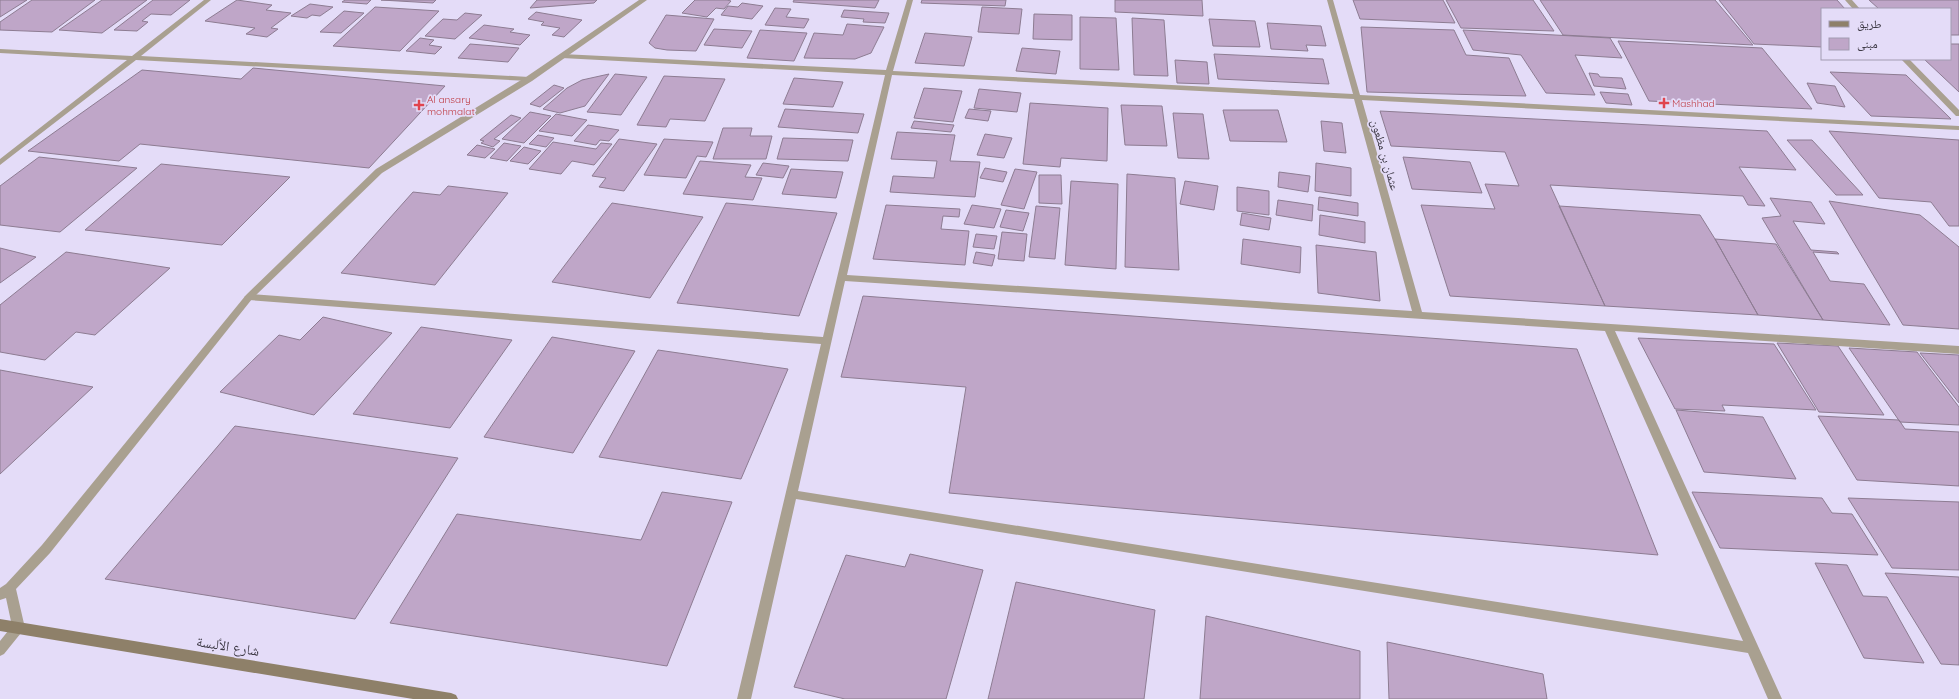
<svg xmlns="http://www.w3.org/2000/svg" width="1959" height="699" viewBox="0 0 1959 699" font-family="Quicksand,'Noto Naskh Arabic',sans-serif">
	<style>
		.building { fill: #bfa6c8; stroke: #8d7c92 }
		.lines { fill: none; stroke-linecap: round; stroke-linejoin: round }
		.minor { fill: #a9a090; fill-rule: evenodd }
		.tertiary { fill: #a9a090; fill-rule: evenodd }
		.secondary { fill: #8e8069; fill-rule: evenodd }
		.health-dot { fill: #e0444e; stroke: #e4dcf8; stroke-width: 1.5 }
		.labels { text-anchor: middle; stroke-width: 3.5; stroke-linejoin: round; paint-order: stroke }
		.far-health-label { font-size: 10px; fill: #be3a42; stroke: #e4dcf8; text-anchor: start }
		.street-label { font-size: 12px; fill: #3e3a46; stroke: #e4dcf8 }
		.near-street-label { font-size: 14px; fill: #3e3a46; stroke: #e4dcf8 }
	</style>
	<rect width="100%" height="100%" fill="#e4dcf8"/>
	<!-- building -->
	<path class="building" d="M0 0H27L0 17Z
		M32 0H95L52 32 0 30V22Z
		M102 0H147L102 33 59 30Z
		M153 0H190L171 15 151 14 142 21 148 22 137 31 114 30Z
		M237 0 272 5 266 10 291 13 271 28 278 29 267 37 246 34 255 28 205 21Z
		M345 0H371L367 4 342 2Z
		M381 0H436L433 3Z
		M537 0H597L594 3 530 8Z
		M695 0H727L731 1 724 9 716 8 707 17 682 13Z
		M794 0H879L875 8 793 2Z
		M922 0H1006L1005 6 921 3Z
		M1115 0H1202L1203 16 1115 12Z
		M1353 0H1443L1455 23 1360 19Z
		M1446 0H1533L1554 31 1461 28Z
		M1540 0H1715L1753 45 1563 35Z
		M1719 0H1837L1845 9H1822V47L1754 44Z
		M1869 0H1959V35H1950V9H1879Z
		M742 3 763 6 752 19 721 15 728 6 738 7Z
		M310 4 333 7 320 16 312 15 307 18 291 16Z
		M375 7 439 11 400 51 333 46Z
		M982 7 1022 9 1019 34 978 32Z
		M775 8 791 9 786 17 809 19 804 28 765 25Z
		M844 10 889 13 885 23 863 22 864 19 841 17Z
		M344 11 364 13 341 33 320 32Z
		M536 12 582 20 564 37 552 35 560 28 541 25 544 22 528 19Z
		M465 13 482 15 455 39 425 36 443 19 457 20Z
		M1034 14 1072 15V40L1033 39Z
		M666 15 714 19 696 51 667 50 655 48 649 43Z
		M1080 17 1116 18 1119 70 1080 69Z
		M1132 18 1164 20 1168 76 1134 75Z
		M1209 19 1255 21 1260 47 1213 46Z
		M1267 23 1321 26 1326 46 1306 45 1308 51 1271 49Z
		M847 24 884 27 871 53 855 59 804 58 814 33 843 35Z
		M484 25 514 29 510 32 530 35 520 45 469 38Z
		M1361 27 1454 30 1466 55 1509 58 1526 96 1367 92Z
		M714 29 752 31 742 48 704 45Z
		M760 30 807 33 794 61 747 58Z
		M1463 30 1610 38 1622 58 1575 55 1595 95 1546 93 1521 55 1473 50Z
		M925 33 972 37 964 66 915 63Z
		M420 38 434 40 429 45 442 47 435 54 406 51Z
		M1618 41 1762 48 1812 109 1649 101Z
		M470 44 519 48 508 62 458 58Z
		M1950 44H1959V92L1924 59H1950Z
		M1022 48 1060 51 1056 74 1016 71Z
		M1214 54 1323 59 1329 84 1218 79Z
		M1175 60 1207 62 1209 84 1177 83Z
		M253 68 445 86 369 168 140 144 119 161 28 151 142 70 241 79Z
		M1830 72 1906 75 1951 119 1871 116Z
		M1589 73 1598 74 1600 77 1622 78 1626 89 1594 86Z
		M609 74 585 106 560 113 543 109 567 88 582 80Z
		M615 74 647 77 621 115 587 112Z
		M664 76 725 79 705 121 670 119 666 127 637 125Z
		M794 78 843 82 833 107 783 104Z
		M1807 83 1835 86 1845 107 1817 103Z
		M554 85 564 88 540 107 530 104Z
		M924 88 962 91 953 122 914 118Z
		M979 89 1021 93 1017 112 974 108Z
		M1600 92 1628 94 1632 105 1606 103Z
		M1030 103 1108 108 1107 161 1061 158 1060 167 1023 164Z
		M1121 105 1162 106 1167 146 1125 145Z
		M785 109 864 114 858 133 778 127Z
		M969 109 991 111 988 121 965 118Z
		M1223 110H1278L1287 142 1230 141Z
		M1380 111 1767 131 1796 170 1739 167 1765 206 1748 205 1743 196 1550 185 1605 306 1450 296 1421 205 1495 209 1485 184 1519 186 1505 152 1391 146Z
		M530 112 551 116 524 143 502 139Z
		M1173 113 1203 114 1209 159 1178 158Z
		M556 114 587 120 572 136 539 131Z
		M511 115 521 118 494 139 500 141 493 147 481 143 484 141 480 140Z
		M914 121 954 125 951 132 911 128Z
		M1321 121 1342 123 1346 153 1324 151Z
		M588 125 619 130 609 141 600 140 596 145 574 141Z
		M723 128H752L750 136H772L766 159H713Z
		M1829 131 1959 140V226H1949L1931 202 1879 198Z
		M897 132 955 135 950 161 980 162 975 197 890 192 893 176 934 178 937 161 891 159Z
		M985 134 1012 138 1004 158 977 155Z
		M538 135 554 138 546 147 529 144Z
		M783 138 853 140 848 161 777 159Z
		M619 139 657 144 624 191 599 187 606 178 592 176Z
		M664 139 713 142 706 157 697 156 686 178 644 175Z
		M1787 140H1812L1863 195H1836Z
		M553 142 596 149 601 143 612 144 594 165 572 161 561 174 529 169Z
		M504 143 521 146 507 161 490 158Z
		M477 145 495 149 485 158 467 155Z
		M524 147 541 151 528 164 510 161Z
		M39 157 137 168 60 232 0 225V186Z
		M1403 157 1470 162 1482 193 1412 189Z
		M700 161 751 165 745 177 762 178 753 200 683 194Z
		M763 163 789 166 783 178 756 175Z
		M1316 163 1351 168V196L1315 191Z
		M161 164 290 177 222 245 85 230Z
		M985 168 1007 172 1003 182 980 178Z
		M791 169 843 172 836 198 782 194Z
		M1015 169 1037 172 1024 209 1001 205Z
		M1279 172 1310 176 1308 192 1278 187Z
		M1127 174 1175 178 1179 270 1125 267Z
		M1039 175H1061L1062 204 1039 203Z
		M1071 181 1118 184 1116 269 1065 265Z
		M1185 181 1218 186 1214 210 1180 204Z
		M448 186 508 193 435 285 341 273 413 192 440 195Z
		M1237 187 1269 191V215L1237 211Z
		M1319 197 1358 203V216L1318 210Z
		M1770 198 1811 202 1825 224 1793 221 1811 250 1837 252 1839 254 1813 252 1830 281 1864 284 1890 325 1823 320 1762 218 1781 216Z
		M1278 200 1313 205 1312 221 1276 215Z
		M1829 201 1920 215 1959 247V329L1903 325Z
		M612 203 703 217 650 298 552 282Z
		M726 203 837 213 799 316 677 303Z
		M886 205 960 209 959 217 943 216 941 229 969 231 965 265 873 259Z
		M972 205 1001 209 994 228 964 224Z
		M1036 206 1060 208 1055 259 1029 257Z
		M1559 206 1700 215 1715 239 1758 315 1605 306Z
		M1006 210 1029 213 1023 231 1000 227Z
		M1242 213 1271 218 1269 230 1240 225Z
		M1320 215 1365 222V243L1319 235Z
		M1002 232 1027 234 1024 261 998 259Z
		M976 234 997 236 994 249 973 247Z
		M1243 239 1301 247 1300 273 1241 264Z
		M1715 239 1776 244 1823 320 1758 315Z
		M1316 245 1376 252 1380 301 1318 293Z
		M0 248 36 257 0 283Z
		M66 252 170 268 95 335 76 332 45 360 0 352V305Z
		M976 252 995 255 992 266 973 263Z
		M863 296 1577 349 1658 555 949 493 966 387 841 377Z
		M323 317 392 333 314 415 220 392 279 335 300 340Z
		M421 327 512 340 450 428 353 414Z
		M552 337 635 351 573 453 484 437Z
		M1638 338 1774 344 1816 410 1722 405 1725 411 1675 409Z
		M1777 343 1838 346 1884 415 1819 412Z
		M1849 348 1917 352 1959 407V425L1900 422Z
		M658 350 788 369 741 479 599 457Z
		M1920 353 1959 355V403Z
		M0 370 93 387 0 474Z
		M1676 410 1763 417 1796 479 1704 472Z
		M1818 416 1899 420 1905 429 1959 432V486L1857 480Z
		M235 426 458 458 355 619 105 579Z
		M662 492 732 502 667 666 390 623 457 514 641 540Z
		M1692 492 1822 498 1832 513 1852 514 1878 555 1720 548Z
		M1848 498 1959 502V570L1892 568Z
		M910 554 983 570 946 699H845L794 687 846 555 905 567Z
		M1815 563 1847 565 1863 596 1887 597 1924 663 1864 658Z
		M1885 573 1959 577V665L1941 664Z
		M1016 582 1155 610 1144 699H988Z
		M1206 616 1360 651V699H1200Z
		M1387 642 1543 674 1547 699H1389Z"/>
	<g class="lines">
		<!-- minor -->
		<path class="minor" d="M204 0H211L141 56 529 77 533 79 529 81 136 60 0 165V159L127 60 0 53V49L132 56Z
			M907 0H913L893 71 1353 94 1327 0H1333L1360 95 1959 126V130L1362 100 1422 312 1959 346V354L1615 331 1782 699H1768L1748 653 796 499 751 699H737L821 344 249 300 244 297 249 294 823 337 885 75 562 58 558 56 562 54 886 70ZM892 75 1354 99 1412 311 847 275ZM845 281 1605 331 1743 641 798 491Z
			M1845 0H1852L1860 9H1853Z
			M1901 59H1909L1959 110V116H1956Z"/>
		<!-- tertiary -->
		<path class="tertiary" d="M639 0H647L532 81 382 173 252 299 50 553 16 589 25 628 4 654 0 656V641L12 626 6 598 0 600V588L6 584 42 545 246 295 376 169 526 77Z"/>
		<!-- secondary -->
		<path class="secondary" d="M0 619 451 693 456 695 458 699H413L0 631Z"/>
	</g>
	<!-- markers -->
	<g class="health-dot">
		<path d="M1662 97h4v4h4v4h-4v4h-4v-4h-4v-4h4z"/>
		<path d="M417 99h4v4h4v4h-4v4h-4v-4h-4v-4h4z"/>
	</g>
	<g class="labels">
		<!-- far-health labels -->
		<g class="far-health-label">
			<text x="427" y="103">Al ansary<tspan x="427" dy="12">mohmalat</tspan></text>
			<text x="1672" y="107">Mashhad</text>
		</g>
		<!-- street labels -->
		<g class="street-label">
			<text transform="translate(1385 155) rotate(74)" y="4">عثمان بن مظعون</text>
		</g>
		<!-- near-street labels -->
		<g class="near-street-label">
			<text transform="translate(228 646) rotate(9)" y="5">شارع الألبسة</text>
		</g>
	</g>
	<!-- legend -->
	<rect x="1821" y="8" width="130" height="52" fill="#e4dcf8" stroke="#a29bb1"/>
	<rect x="1829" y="21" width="20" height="6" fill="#8e8069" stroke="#a29bb1"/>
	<text x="1857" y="28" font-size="12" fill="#3e3a46">طريق</text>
	<rect x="1829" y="38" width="20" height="12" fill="#bfa6c8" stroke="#a29bb1"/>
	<text x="1857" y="48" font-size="12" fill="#3e3a46">مبنى</text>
</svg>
